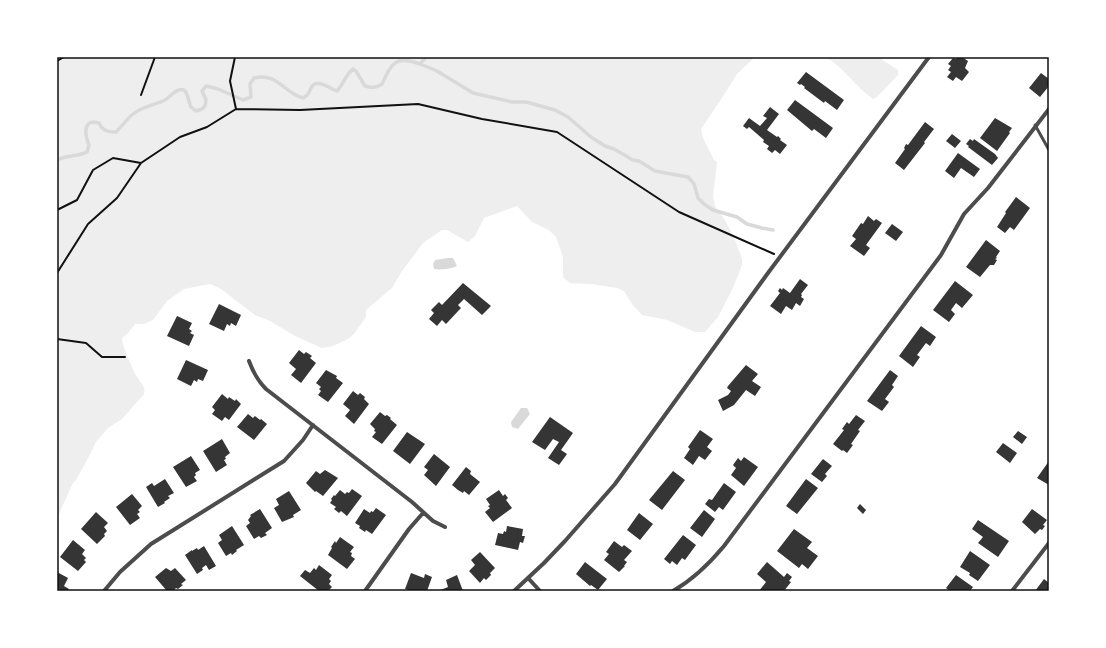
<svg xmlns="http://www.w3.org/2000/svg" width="1106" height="648" viewBox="0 0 1106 648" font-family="Rubik,sans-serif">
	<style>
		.green { fill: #eee }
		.water { fill: #d9d9d9 }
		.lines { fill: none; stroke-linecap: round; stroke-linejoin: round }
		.stream { stroke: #d9d9d9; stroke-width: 3.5 }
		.building { fill: #353535 }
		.path { stroke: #111; stroke-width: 2 }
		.service { stroke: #4c4c4c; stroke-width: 3 }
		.minor { stroke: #4c4c4c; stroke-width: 4 }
		.neatline { fill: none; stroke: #111; stroke-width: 1.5 }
	</style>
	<rect width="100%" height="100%" fill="#fff"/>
	<!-- green -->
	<path class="green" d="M57 57H755L737 74 718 104 701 129 703 138 714 160 717 162 713 196 715 206 726 222 735 240 742 259V265L733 288 718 317 705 332H695L667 320 642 315 632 304 624 291 617 288 591 284 570 283 563 277V257L556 237 549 230 532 222 517 206 484 218 475 236 468 242 447 230H442L423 243 402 271 392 288 366 310V317L354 334 348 339 333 346 322 348 295 336 270 321 255 315 221 289 210 284 184 289 167 301 153 320 144 324H137L136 323 128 333 122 338C122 346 133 370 137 377 141 383 146 387 144 394L122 419 108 428 96 442 87 460 76 480 73 483 57 518Z
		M826 57H878L898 70V75L877 97 873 99C856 87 844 68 826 57Z"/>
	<!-- water -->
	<path class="water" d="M448 258H453L457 266C451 269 440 270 434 269L433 264 435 260Z
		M521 408H527L530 414 518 429 512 427 511 422Z"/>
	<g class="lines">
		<!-- stream -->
		<path class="stream" d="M420 64 437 71 473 93 512 102H526L555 110 568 117 591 137 605 146 614 149 633 160 639 161 655 171 688 177 694 184 698 198 704 204 713 210 737 217 747 224 762 228 773 230
			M57 160C66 155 78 157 87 152L89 145C85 136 82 118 99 123 103 131 108 132 116 132 122 126 127 119 133 114 143 106 155 105 165 100 170 97 177 87 184 90 188 93 189 103 191 107L196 111 202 109 205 106 206 100 202 91 206 86 218 89 243 100 251 97 250 84 254 78C277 72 283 92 303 98 308 95 309 93 311 88 316 77 330 89 337 91 343 85 346 74 353 69L356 71 365 86C372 88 376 88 382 84 392 63 395 55 420 64L426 57"/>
	</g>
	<!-- building -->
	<path class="building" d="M957 57H962L968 61 965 68 969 72 962 81 956 77 953 81 947 77 951 72 948 70 951 66 948 64 953 58 956 59Z
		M806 72 844 100 837 110 825 101 824 103 804 88 805 87 801 84 800 85 797 83Z
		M1041 73 1049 79V86L1040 97 1029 88Z
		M795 100 833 128 826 138 814 129 812 131 787 110Z
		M770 107 779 114 767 130 777 137 778 136 781 139 780 140 787 145 780 154 775 150 772 153 767 149 769 146 763 142 764 140 749 127 747 129 743 126 749 118 760 126 767 118 763 116Z
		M995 118 1012 128 1009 132 1010 133 997 151 980 138Z
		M925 122 934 129 924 142 925 143 904 170 895 163 905 149 904 148 906 144 908 145Z
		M952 134 961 141 955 148 946 141Z
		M970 139 973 141 974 139 995 154 998 158 992 165 968 147 969 146 966 144Z
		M958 153 980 169 974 177 961 168 954 178 945 171Z
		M1016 197 1030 208 1014 230 1010 227 1005 233 997 227 1006 213 1005 212 1008 208Z
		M868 216 874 221 876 219 882 223 866 245 870 248 864 256 850 246 856 239 852 236 861 223 863 224Z
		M892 224 903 232 896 241 885 233Z
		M986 240 1000 251 996 257 997 258 995 259 997 260 994 265H990L980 277 966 267Z
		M800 279 808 285 801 294 802 295 801 297 804 299 800 306 796 303 792 310 786 306 781 314 770 306 780 293 778 291 780 288 782 290 783 288 790 293Z
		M955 281 973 295 962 308 956 303 951 310 955 314 949 322 933 310Z
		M463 283 491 306 482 315 464 299 458 305 461 308 446 324 442 320 437 326 429 319 434 313 431 310 439 302 442 305Z
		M219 304 241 315 236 326 231 323 230 326 227 324 224 331 209 324Z
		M177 316 192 323 189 329 192 331 190 333 194 335 189 346 167 336Z
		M921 326 936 337 930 346 926 343 917 355 920 357 913 367 899 356Z
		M299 350 304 354 306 352 312 356 310 358 316 363 301 383 291 375 296 369 289 363Z
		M186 360 208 370 203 381 198 379 197 382 194 380 191 386 177 379Z
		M746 365 758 374 752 381 761 387 755 396 746 390 734 405 723 411 718 400 728 395 731 391 727 388 728 386Z
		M326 370 337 376 336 378 343 383 328 402 318 395 321 391 319 389 321 387 316 383Z
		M890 370 898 376 892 385 894 387 885 399 889 402 882 411 867 401Z
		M353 391 358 395 360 393 365 397 364 399 369 404 354 424 345 416 350 410 343 404Z
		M222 394 228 399 229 397 235 401 236 399 241 404 229 420 225 417 222 421 212 414 215 410 212 407Z
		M380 412 385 416 387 415 391 418 390 419 397 425 382 444 372 437 376 432 374 431 375 429 370 424Z
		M248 414 253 418 255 416 260 420 261 419 267 424 254 440 237 427Z
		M856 415 865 421 858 430 860 431 851 444 853 445 847 453 843 450 842 451 833 444 844 430 842 429 847 422 849 424Z
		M550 417 573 433 561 450 567 454 559 465 548 458 559 442 553 439 545 450 532 442Z
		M700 430 713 439 707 447 712 451 705 460 699 456 693 465 684 458 690 449 688 447Z
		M1018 431 1027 437 1022 444 1013 437Z
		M407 432 425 444 410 464 393 451Z
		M222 439 230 453 225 457 226 459 224 460 227 465 216 472 203 451Z
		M1003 443 1017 453 1010 463 996 452Z
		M434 454 450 467 436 486 424 475 428 470 424 467Z
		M191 456 200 470 195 473 196 475 194 477 197 481 186 487 173 467Z
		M744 457 758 467 744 486 731 475 736 468 733 465 738 458 741 461Z
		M823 459 832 466 825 474 827 476 822 482 811 474Z
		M1049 461V485L1037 478Z
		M466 467 471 471 470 474 480 482 469 495 464 491 463 493 458 490 452 485Z
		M325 470 338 478 323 496 316 491 315 492 306 483 316 471 320 474Z
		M673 471 685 480 662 510 649 500Z
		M165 479 174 493 168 496 170 498 164 502 165 503 158 507 146 487 152 483 154 486Z
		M806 479 818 488 797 514 786 506Z
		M724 483 736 492 723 510 719 507 715 512 705 504 709 499 712 500Z
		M352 489 362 496 347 516 341 511 339 513 334 509 336 507 330 503 332 500 331 499 334 495 335 496 340 490 345 494 347 492 349 493Z
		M499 490 503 496 505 494 508 498 506 500 512 508 493 522 485 512 490 508 488 506 490 505 486 499Z
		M289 491 301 510 293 515 294 517 282 522 274 508 279 505 276 499Z
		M132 494 142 506 138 510 140 512 137 514 140 518 130 525 116 507Z
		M860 504 866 510 863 514 857 508Z
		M376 508 386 515 372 534 366 530 365 532 359 528 360 526 355 523 364 509 370 513 371 511 373 512Z
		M260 509 272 528 265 533 267 535 261 538 259 536 254 539 246 526 250 523 248 520 251 516 250 515Z
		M1032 509 1047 520 1043 525 1045 526 1042 530 1040 529 1035 534 1022 522Z
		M704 510 715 519 702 537 690 528Z
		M96 512 108 523 104 527 107 531 104 534 105 536 97 544 81 529Z
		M639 513 653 524 640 540 627 530Z
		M978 520 1009 541 998 557 978 543 983 537 972 529Z
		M232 526 244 545 236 550 237 551 232 555 231 553 226 556 218 543 222 540 219 535Z
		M507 526 523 529 522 536H525L523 543 520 542 518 550 495 545 498 533 503 534 504 531 506 532Z
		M794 529 812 542 807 548 818 556 808 569 802 564 799 568 777 551Z
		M683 535 696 545 685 560 682 558 677 565 672 561 670 564 664 559Z
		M340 537 354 547 350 552 352 553 351 556 355 559 347 569 328 555 332 548 331 547 335 541 336 543Z
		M73 540 85 550 82 554 86 558 84 560 86 562 78 571 60 557Z
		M614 541 622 547 624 545 632 551 624 560 627 562 624 566H625L619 572 604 560 609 554 606 552Z
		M204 546 216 566 209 570 206 565 202 568 203 570 197 574 185 555 192 550V551L197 548 198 550Z
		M970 551 990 565 978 581 969 575 970 573 960 567Z
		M480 552 495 568 490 573 491 575 486 580 484 578 480 583 469 571 475 565 471 560Z
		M585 562 607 579 598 590 591 585 590 586 576 574Z
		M767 562 784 577 787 573 792 577 789 581 791 582 784 591H759L766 582 757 574Z
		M319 565 332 575 329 579 331 581 329 584 332 587 328 591H319L300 576 305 570 310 573 314 568 316 570Z
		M166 568 171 571 175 568 186 580 181 584 183 585 178 589 176 588 173 591H167L155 577Z
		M57 572 68 578 64 586 69 589 67 591H57Z
		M411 573 424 578 425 574 432 577 427 591H412L405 589Z
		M457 575 463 591H438L448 587 446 580Z
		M956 575 973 587 970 591H950L946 588Z
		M1044 579 1049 583V591H1035Z"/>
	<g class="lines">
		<!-- path -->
		<path class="path" d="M57 61 64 57
			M141 95 155 57
			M236 109 300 110 418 104 482 119 557 132 679 212 774 254
			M57 210 77 200 93 170 113 158 141 163
			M57 273 88 224 117 198 141 163 180 137 207 127 236 109 230 81 235 57
			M57 328V331
			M57 339 86 343 102 357H125"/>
		<!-- service -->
		<path class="service" d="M1035 125 1049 150"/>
		<!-- minor -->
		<path class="minor" d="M249 361C253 372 258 381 266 389L412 502 433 521 445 527
			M528 578 540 591
			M104 591 120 572 151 544 284 461 303 440 313 425
			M365 591 409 529 423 513
			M514 591 544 563 565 541 615 484 768 273 929 57
			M673 591C694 579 709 564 724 546L941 255 964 214 988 188 1049 109
			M1012 591 1049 543"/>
	</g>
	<!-- border -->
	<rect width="1106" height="648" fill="none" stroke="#ffffff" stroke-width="116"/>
	<rect x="58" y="58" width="990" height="532" class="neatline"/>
</svg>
